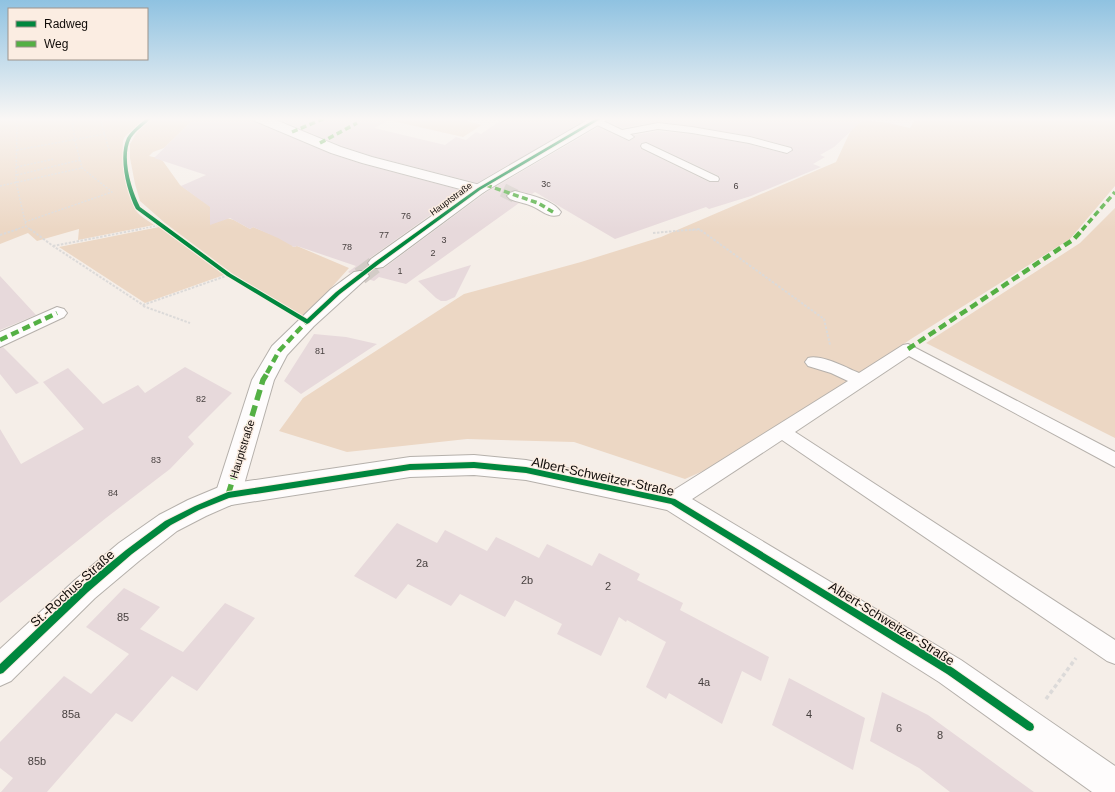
<svg xmlns="http://www.w3.org/2000/svg" width="1115" height="792" viewBox="0 0 1115 792" font-family="Helvetica,sans-serif">
	<style>
		.green { fill: #ecd7c4 }
		.building { fill: #e7d9db; fill-rule: evenodd }
		.lines { fill: none; stroke-linecap: round; stroke-linejoin: round }
		.pedestrian-tunnel { stroke: #d3ccc7; stroke-width: 14; stroke-dasharray: 14 8; stroke-linecap: butt }
		.minor-tunnel { stroke: #d3ccc7; stroke-width: 18; stroke-dasharray: 18 10; stroke-linecap: butt }
		.service-casing { stroke: #b5b0ab; stroke-width: 2 }
		.pedestrian-casing { stroke: #b5b0ab; stroke-width: 2 }
		.minor-casing { stroke: #b5b0ab; stroke-width: 2 }
		.tertiary-casing { stroke: #b5b0ab; stroke-width: 2 }
		.path-far2 { stroke: #dcdad9; stroke-width: 1.5; stroke-dasharray: 2 1.5; stroke-linecap: butt }
		.path-far1 { stroke: #dcdad9; stroke-width: 2; stroke-dasharray: 2.5 1.5; stroke-linecap: butt }
		.path { stroke: #dcdad9; stroke-width: 3.5; stroke-dasharray: 4 3; stroke-linecap: butt }
		.service { fill: #fefcfc; fill-rule: evenodd }
		.pedestrian { fill: #fefcfc; fill-rule: evenodd }
		.minor { fill: #fefcfc; fill-rule: evenodd }
		.tertiary { fill: #fefcfc; fill-rule: evenodd }
		.quiet-far2 { stroke: #54b044; stroke-width: 3.5; stroke-dasharray: 6 3.5; stroke-linecap: butt }
		.quiet-far1 { stroke: #54b044; stroke-width: 4.5; stroke-dasharray: 8 4.5; stroke-linecap: butt }
		.quiet { stroke: #54b044; stroke-width: 5.5; stroke-dasharray: 11 5.5; stroke-linecap: butt }
		.cycleway-casing { stroke: #fbede2; stroke-width: 2 }
		.cycleway { fill: #00873e; fill-rule: evenodd }
		.labels { text-anchor: middle; stroke-width: 3; stroke-linejoin: round; paint-order: stroke }
		.number-label { font-size: 9px; fill: #463f3e }
		.far-street-label { font-size: 9px; fill: #100c09; stroke: #fbede2 }
		.street-label { font-size: 11px; fill: #100c09; stroke: #fbede2 }
		.near-number-label { font-size: 11px; fill: #463f3e }
		.near-street-label { font-size: 13px; fill: #100c09; stroke: #fbede2 }
	</style>
	<rect width="100%" height="100%" fill="#f5eee8"/>
	<!-- green -->
	<path class="green" d="M0 118H195L164 148 153 152 149 156 153 157H160L180 185 227 218 234 220 250 229 253 227 293 243 294 245 292 246 294 247 297 246 349 268 305 317 233 274 165 223 140 201 135 184 130 158V144L139 129C134 129 127 133 124 138 119 149 129 202 137 212 141 217 149 221 154 225L78 240 79 229 37 241 28 233 0 244Z
		M379 118H454L482 125 463 137Z
		M916 118H1115V186L1070 239 911 339 748 451 685 479 574 442 467 439 347 452 279 431 303 398 464 294 581 262 661 237 836 162 856 119 888 123 910 128Z
		M1115 208V438L926 343 1080 243Z
		M159 227 224 275 145 303 59 247Z"/>
	<!-- building -->
	<path class="building" d="M195 118H253L254 122 331 154 362 164 464 191 370 258 367 264 371 268 377 269 384 268 485 193 598 127 628 141 635 138 634 135 658 131 692 134 749 144 787 154 793 150 791 147 750 136 692 126 658 122 622 128 607 121V118H865L834 147 820 155 825 157 813 164 821 167 751 196 709 209 706 207 615 239 535 192 532 194 514 190 509 192 506 196 509 200 519 203 406 284 379 277 374 281 368 279 370 276 366 271 360 270 350 273 348 272 356 266 297 246 294 247 278 238 253 227 250 229 230 218 210 225V207L181 186 206 175 154 158ZM647 142 719 176 720 178 719 182H709L641 149 640 147 641 143Z
		M275 118H393L374 128 445 145 456 137 466 140 476 132 481 134 504 118H578L582 122 477 183 372 156 342 146Z
		M471 265 455 297 446 301H441L436 298 418 281Z
		M0 276 36 315 0 330Z
		M314 334 346 337 377 344 301 394 284 381Z
		M3 347 39 383 16 394 0 374V348Z
		M185 367 232 393 188 437 194 444 170 469 106 518 0 603V429L21 464 84 429 43 382 68 368 103 404 138 385 145 393Z
		M397 523 437 543 445 530 487 551 496 537 539 558 547 544 592 566 599 553 640 574 637 580 683 603 680 610 769 657 761 681 742 671 722 724 669 693 666 699 646 687 666 642 627 620 626 622 619 617 601 656 557 634 562 624 515 600 505 617 460 594 451 606 408 584 396 599 354 576Z
		M124 588 160 607 140 629 183 652 225 603 255 618 197 691 172 676 132 722 116 713 47 792H1L13 778 0 768V742L64 676 91 694 129 654 86 627Z
		M789 678 865 718 853 770 772 725Z
		M882 692 928 715 1034 792H950L919 768 870 741Z"/>
	<g class="lines">
		<!-- pedestrian-tunnel -->
		<path class="pedestrian-tunnel" d="M503 190 515 196"/>
		<!-- minor-tunnel -->
		<path class="minor-tunnel" d="M360 276 377 263"/>
		<defs>
			<path id="service" d="M579 118 599 119 622 130 658 123 692 127 750 137 791 148 792 150 787 153 749 143 692 133 658 129 630 134 634 137 629 140 593 123 581 120Z
				M646 143 718 177 719 179 718 181H710L642 148 641 146 642 144Z
				M908 344 1115 452V467L909 356 795 432 1115 640V664L1107 661 782 440 680 507 673 509 666 507 664 501 666 495 848 381 831 373 808 366 805 362 808 358C821 354 847 368 859 373L903 345Z"/>
			<path id="pedestrian" d="M591 118H606L605 121 484 192 383 267 377 268 371 267 368 263 371 259 474 186Z
				M515 191C529 195 552 199 561 212L559 215C547 218 542 210 532 206 525 203 517 202 510 199L507 196 510 193Z
				M360 271 366 272 369 276 314 326 287 355 274 380 241 495 237 503 228 506 219 503 215 495 252 380 272 346 331 289 354 272Z"/>
			<path id="minor" d="M254 118H271L341 147 372 157 484 186 487 189 484 192 479 194 362 163 331 153 255 121Z
				M57 307 64 309 67 313 64 317 0 347V332Z"/>
			<path id="tertiary" d="M474 455 526 460 673 490 682 493 961 660 1115 766V792H1092L939 682 667 510 526 480 474 475 410 477 231 505 206 516 177 531 139 561 95 598 11 681 0 686V649L75 580 119 543 159 515 188 500 219 487 228 484 410 457Z"/>
		</defs>
		<!-- service casing -->
		<use href="#service" class="service-casing"/>
		<!-- pedestrian casing -->
		<use href="#pedestrian" class="pedestrian-casing"/>
		<!-- minor casing -->
		<use href="#minor" class="minor-casing"/>
		<!-- tertiary casing -->
		<use href="#tertiary" class="tertiary-casing"/>
		<!-- path-far2 -->
		<path class="path-far2" d="M17 118 16 182 26 226 31 230
			M100 118 109 150
			M149 118C142 124 134 130 129 138 121 153 128 193 138 207 143 215 159 224 167 230
			M18 119 26 118
			M0 121 8 118
			M17 150 105 134
			M17 167 54 159
			M17 175 80 160
			M0 186 82 168
			M25 222 112 192 82 168 75 141 72 118
			M15 230 26 226
			M136 230 160 225
			M692 230H700"/>
		<!-- path-far1 -->
		<path class="path-far1" d="M30 229 53 246 143 305 229 275
			M166 229 229 275 287 310
			M653 233 699 229 824 319 830 345
			M0 235 18 229
			M53 246 141 229
			M143 306 190 323"/>
		<!-- path -->
		<path class="path" d="M1046 699 1076 658"/>
		<!-- service -->
		<use href="#service" class="service"/>
		<!-- pedestrian -->
		<use href="#pedestrian" class="pedestrian"/>
		<!-- minor -->
		<use href="#minor" class="minor"/>
		<!-- tertiary -->
		<use href="#tertiary" class="tertiary"/>
		<!-- quiet-far2 -->
		<path class="quiet-far2" d="M292 132 325 118
			M320 143 357 123
			M486 185 538 203 553 212
			M1082 230 1115 192"/>
		<!-- quiet-far1 -->
		<path class="quiet-far1" d="M0 340 57 313
			M908 349 1074 239 1083 229
			M267 373 279 351 308 320"/>
		<!-- quiet -->
		<path class="quiet" d="M228 495 263 380 268 372"/>
		<defs>
			<path id="cycleway" d="M147 118H151C145 125 136 130 131 138 121 156 131 190 140 207L231 274 307 319 336 292 375 262 478 188 597 118H602L480 190 379 264 340 294 309 323 307 324 227 276 136 209C127 192 118 157 127 138 132 130 140 124 147 118Z
				M474 462 526 467 675 499 953 668 1033 724 1034 727 1033 730 1030 731 1027 730 947 674 671 504 526 473 474 468 410 470 229 498 199 510 171 525 132 554 88 592 3 673 0 674V664L82 586 126 550 165 521 195 506 228 492 410 464Z"/>
		</defs>
		<!-- cycleway casing -->
		<use href="#cycleway" class="cycleway-casing"/>
		<!-- cycleway -->
		<use href="#cycleway" class="cycleway"/>
	</g>
	<!-- sky -->
	<linearGradient id="sky" x2="0" y2="1"><stop stop-color="#8fc2e1"/><stop offset="0.52" stop-color="#faf7f5"/><stop offset="1" stop-color="#faf7f5" stop-opacity="0"/></linearGradient>
	<rect width="1115" height="229" fill="url(#sky)"/>
	<g class="labels">
		<!-- number labels -->
		<g class="number-label">
			<text x="546" y="187">3c</text>
			<text x="736" y="189">6</text>
			<text x="406" y="219">76</text>
			<text x="384" y="238">77</text>
			<text x="444" y="243">3</text>
			<text x="347" y="250">78</text>
			<text x="433" y="256">2</text>
			<text x="400" y="274">1</text>
			<text x="320" y="354">81</text>
			<text x="201" y="402">82</text>
			<text x="156" y="463">83</text>
			<text x="113" y="496">84</text>
		</g>
		<!-- far-street labels -->
		<g class="far-street-label">
			<text transform="translate(451 199) rotate(-36)" y="3">Hauptstraße</text>
		</g>
		<!-- street labels -->
		<g class="street-label">
			<text transform="translate(242 449) rotate(-73)" y="4">Hauptstraße</text>
		</g>
		<!-- near-number labels -->
		<g class="near-number-label">
			<text x="422" y="567">2a</text>
			<text x="527" y="584">2b</text>
			<text x="608" y="590">2</text>
			<text x="123" y="621">85</text>
			<text x="704" y="686">4a</text>
			<text x="71" y="718">85a</text>
			<text x="809" y="718">4</text>
			<text x="899" y="732">6</text>
			<text x="940" y="739">8</text>
			<text x="37" y="765">85b</text>
		</g>
		<!-- near-street labels -->
		<g class="near-street-label">
			<text transform="translate(603 476) rotate(12)" y="5">Albert-Schweitzer-Straße</text>
			<text transform="translate(72 588) rotate(-42)" y="5">St.-Rochus-Straße</text>
			<text transform="translate(892 623) rotate(32)" y="5">Albert-Schweitzer-Straße</text>
		</g>
	</g>
	<!-- legend -->
	<rect x="8" y="8" width="140" height="52" fill="#fbede2" stroke="#9d938b"/>
	<rect x="16" y="21" width="20" height="6" fill="#00873e" stroke="#9d938b"/>
	<text x="44" y="28" font-size="12" fill="#100c09">Radweg</text>
	<rect x="16" y="41" width="20" height="6" fill="#54b044" stroke="#9d938b"/>
	<text x="44" y="48" font-size="12" fill="#100c09">Weg</text>
</svg>
